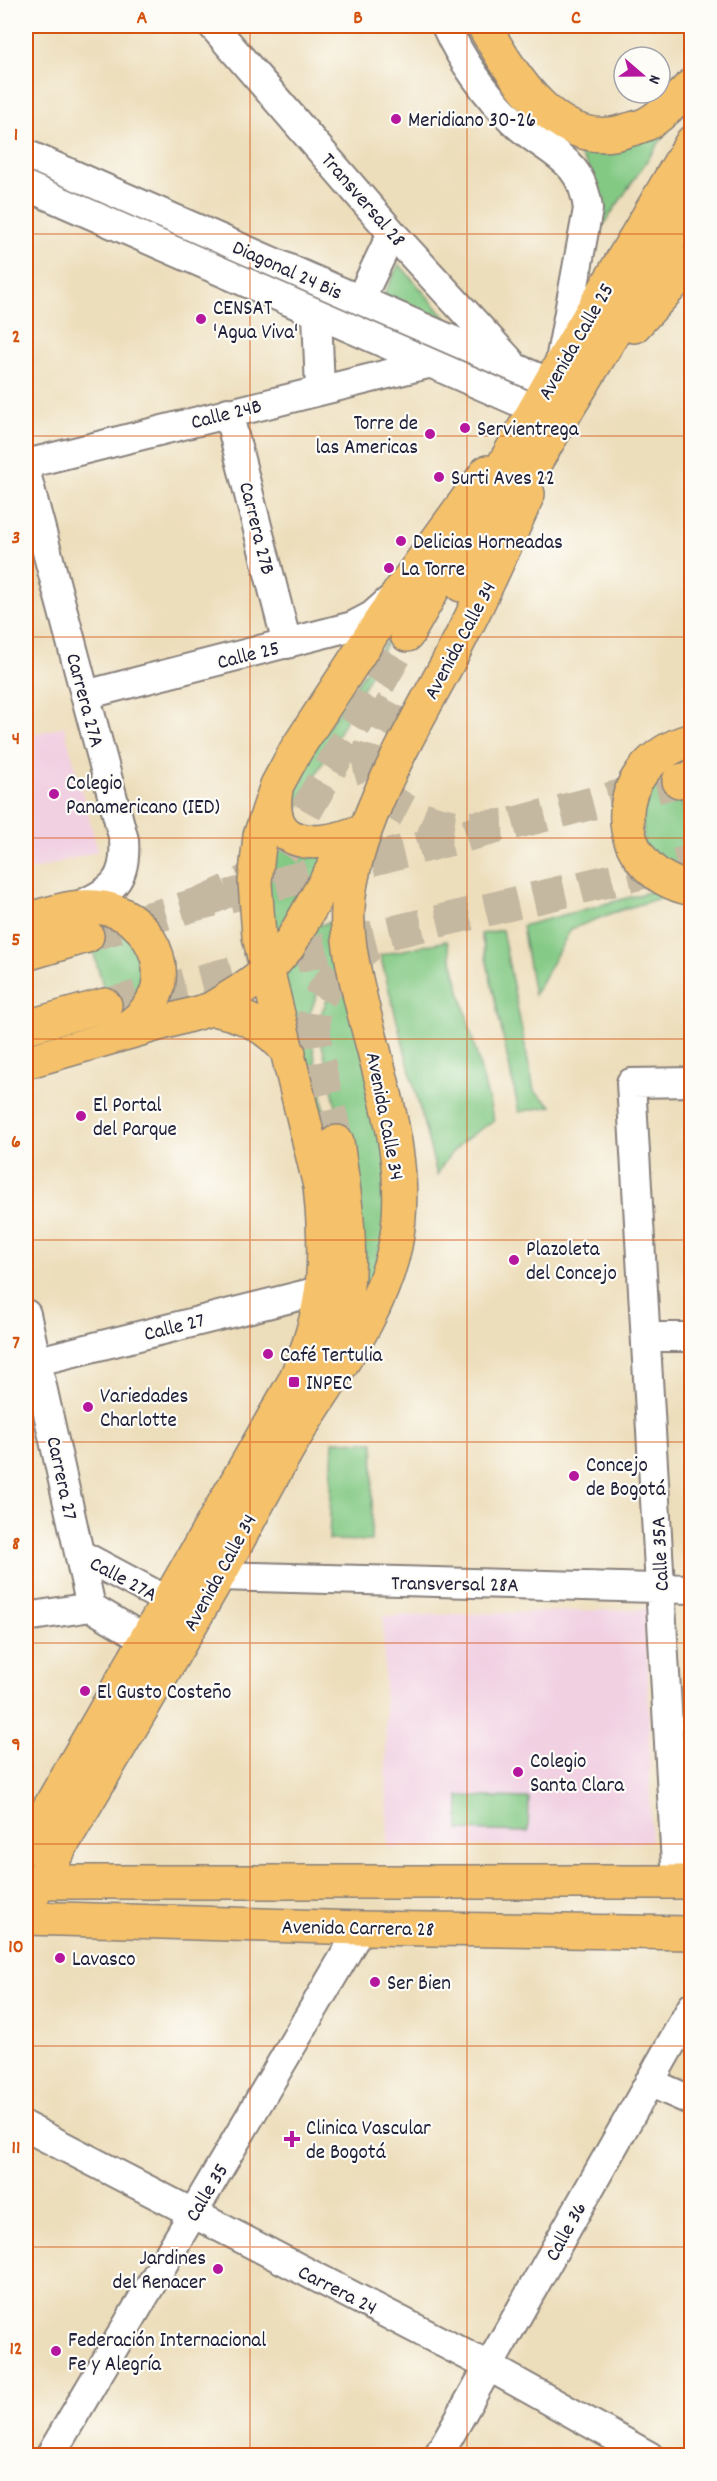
<svg xmlns="http://www.w3.org/2000/svg" width="717" height="2481" viewBox="0 0 717 2481" font-family="Dekko,sans-serif">
	<style>
		.built { fill: #f1d0e2 }
		.green { fill: #83c984; stroke: #527660; stroke-width: 1.5 }
		.lines { fill: none; stroke-linecap: round; stroke-linejoin: round }
		.major-tunnel { stroke: #c4b8a1; stroke-width: 33; stroke-dasharray: 33 16; stroke-linecap: butt }
		.highway-tunnel { stroke: #c4b8a1; stroke-width: 33; stroke-dasharray: 33 16; stroke-linecap: butt }
		.minor-casing { stroke: #88807b; stroke-width: 32 }
		.major-casing { stroke: #88807b; stroke-width: 36 }
		.highway-casing { stroke: #88807b; stroke-width: 36 }
		.minor { stroke: #fff; stroke-width: 28 }
		.major { stroke: #f5c16b; stroke-width: 33 }
		.highway { stroke: #f5c16b; stroke-width: 33 }
		.grid { fill: none; stroke: #d45411; stroke-width: 1.5; stroke-opacity: 0.55 }
		.poi-dot { fill: #b5179e; stroke: #fdfcf7; stroke-width: 2 }
		.labels { text-anchor: middle; stroke-width: 4.5; stroke-linejoin: round; paint-order: stroke }
		.poi-label { font-size: 21px; fill: #22223b; stroke: #fdfcf7; text-anchor: start }
		.street-label { font-size: 21px; fill: #22223b; stroke: #fdfcf7 }
		.neatline { fill: none; stroke: #d45411; stroke-width: 2 }
		.grid-label { font-size: 20px; text-anchor: middle; font-weight: bold; fill: #d45411 }
	</style>
	<rect width="100%" height="100%" fill="#fdfcf7"/>
	<filter id="ink" filterUnits="userSpaceOnUse"><feTurbulence type="fractalNoise" baseFrequency=".0167" numOctaves="2"/><feDisplacementMap in="SourceGraphic" scale="12" xChannelSelector="R" yChannelSelector="G"/><feConvolveMatrix kernelMatrix="1 2 1 2 8 2 1 2 1" color-interpolation-filters="sRGB"/></filter>
	<filter id="wash" filterUnits="userSpaceOnUse"><feTurbulence type="fractalNoise" baseFrequency=".008" numOctaves="4" result="noise"/><feDisplacementMap in="SourceGraphic" scale="24" xChannelSelector="R" yChannelSelector="G"/><feGaussianBlur stdDeviation="1.35" result="paint"/><feColorMatrix in="noise" values="0 0 0 0 0 0 0 0 0 0 0 0 0 0 0 0 0 1.4 0 .05"/><feComposite in="paint" operator="in"/></filter>
	<g filter="url(#wash)">
		<rect width="100%" height="100%" fill="#eddebb"/>
		<!-- built -->
		<path class="built" d="M64 726 98 851 26 872V737Z
			M647 1609 651 1842 388 1848 383 1616Z"/>
		<!-- green -->
		<path class="green" d="M673 122 587 249 595 187 586 163 573 145Z
			M399 264 458 332 383 296Z
			M395 628 297 810C290 799 291 790 293 778Z
			M669 754 691 839V883L643 855V780Z
			M272 822 342 846 274 957 264 900Z
			M668 887 680 892 615 912 571 929 534 995 522 926Z
			M82 912 131 928 153 985 115 1028Z
			M336 921 338 953 343 985 391 1153 394 1205 385 1248 367 1302 342 1345 354 1259 352 1211 345 1146 320 1036V1016L335 982 330 978 318 991 308 1019 337 1181 343 1234 342 1292 319 1375 271 1469 326 1318 332 1290 334 1234 329 1181 295 1040 275 971 304 929Z
			M502 930 534 1091 552 1106 519 1112 481 934Z
			M447 941 494 1121C467 1137 451 1148 437 1175L380 955Z
			M333 1441 374 1442 371 1541 329 1540Z
			M459 1796 529 1798 528 1832 459 1830Z"/>
	</g>
	<g filter="url(#ink)">
		<g class="lines">
			<!-- major-tunnel -->
			<path class="major-tunnel" d="M87 936 198 904 679 781
				M105 1005 385 934 692 861
				M337 1142C331 1111 309 1038 315 1010 321 985 352 959 371 944"/>
			<!-- highway-tunnel -->
			<path class="highway-tunnel" d="M393 702C384 719 370 737 369 757 367 802 426 824 463 827 478 828 494 825 509 825
				M198 904C231 890 255 879 281 854L407 635"/>
			<defs>
				<path id="minor" d="M213 26 392 233 510 361
					M446 26C461 60 486 95 513 121 546 153 582 156 588 209L560 361
					M26 154 550 383
					M26 186 535 409
					M360 300 392 233
					M317 314 320 390
					M228 412 287 644
					M26 464 428 364
					M26 473 124 840C127 881 112 891 78 906
					M85 695 353 626 372 616 390 600
					M26 1314 91 1607
					M646 1337H692
					M26 1364 323 1290
					M80 1554 168 1601
					M218 1576 692 1589
					M26 1617 91 1607 145 1639
					M677 1882 631 1083 692 1082
					M649 2082 692 2101
					M26 2127 488 2366 649 2456
					M50 2456 361 1928
					M438 2456 692 2007"/>
				<path id="major" d="M692 740C605 764 605 870 692 889
					M679 781 692 778
					M276 790C266 846 313 849 353 834
					M26 920C54 912 82 901 112 910 143 920 165 953 158 987 153 1007 137 1022 120 1032
					M26 954 87 936
					M211 1009C244 1014 268 1027 289 1053
					M26 1027 105 1005
					M26 1062 211 1009 240 991 267 971 288 947 351 837
					M327 1363C335 1338 344 1313 347 1286 352 1238 344 1190 337 1142
					M26 1848 294 1382C326 1311 328 1262 320 1186L259 936 255 882 260 836 277 785 296 750 400 591 487 472
					M26 1882H692
					M26 1906C90 1796 156 1686 219 1575 243 1532 265 1488 290 1445 328 1380 379 1321 395 1246 412 1166 380 1079 361 1001 354 970 346 940 348 908 352 828 413 728 451 657 479 603 504 550 528 494
					M26 1918 361 1928 692 1933"/>
				<path id="highway" d="M484 26C512 75 560 155 628 130 635 128 644 126 650 122 665 113 678 98 692 85
					M634 326 692 263
					M461 585 692 203
					M407 635 555 374 692 142"/>
			</defs>
			<!-- minor casing -->
			<use href="#minor" class="minor-casing"/>
			<!-- major casing -->
			<use href="#major" class="major-casing"/>
			<!-- highway casing -->
			<use href="#highway" class="highway-casing"/>
			<!-- minor -->
			<use href="#minor" class="minor"/>
			<!-- major -->
			<use href="#major" class="major"/>
			<!-- highway -->
			<use href="#highway" class="highway"/>
		</g>
	</g>
	<!-- grid -->
	<path class="grid" d="M250 26V2456M467 26V2456M26 234H692M26 436H692M26 637H692M26 838H692M26 1039H692M26 1240H692M26 1442H692M26 1643H692M26 1844H692M26 2046H692M26 2247H692"/>
	<!-- markers -->
	<g class="poi-dot">
		<circle cx="396" cy="119" r="6"/>
		<circle cx="201" cy="319" r="6"/>
		<circle cx="465" cy="428" r="6"/>
		<circle cx="430" cy="434" r="6"/>
		<circle cx="439" cy="477" r="6"/>
		<circle cx="401" cy="541" r="6"/>
		<circle cx="389" cy="568" r="6"/>
		<circle cx="54" cy="794" r="6"/>
		<circle cx="81" cy="1116" r="6"/>
		<circle cx="514" cy="1260" r="6"/>
		<circle cx="268" cy="1354" r="6"/>
		<rect x="288" y="1376" width="12" height="12" rx="3"/>
		<circle cx="88" cy="1407" r="6"/>
		<circle cx="574" cy="1476" r="6"/>
		<circle cx="85" cy="1691" r="6"/>
		<circle cx="518" cy="1772" r="6"/>
		<circle cx="60" cy="1958" r="6"/>
		<circle cx="375" cy="1982" r="6"/>
		<path d="M289 2130h6v6h6v6h-6v6h-6v-6h-6v-6h6z"/>
		<circle cx="218" cy="2269" r="6"/>
		<circle cx="56" cy="2351" r="6"/>
	</g>
	<g class="labels">
		<!-- poi labels -->
		<g class="poi-label">
			<text x="408" y="126">Meridiano 30-26</text>
			<text x="213" y="314">CENSAT<tspan x="213" dy="24">'Agua Viva'</tspan></text>
			<text x="418" y="429" text-anchor="end">Torre de<tspan x="418" dy="24">las Americas</tspan></text>
			<text x="477" y="435">Servientrega</text>
			<text x="451" y="484">Surti Aves 22</text>
			<text x="413" y="548">Delicias Horneadas</text>
			<text x="401" y="575">La Torre</text>
			<text x="66" y="789">Colegio<tspan x="66" dy="24">Panamericano (IED)</tspan></text>
			<text x="93" y="1111">El Portal<tspan x="93" dy="24">del Parque</tspan></text>
			<text x="526" y="1255">Plazoleta<tspan x="526" dy="24">del Concejo</tspan></text>
			<text x="280" y="1361">Café Tertulia</text>
			<text x="306" y="1389">INPEC</text>
			<text x="100" y="1402">Variedades<tspan x="100" dy="24">Charlotte</tspan></text>
			<text x="586" y="1471">Concejo<tspan x="586" dy="24">de Bogotá</tspan></text>
			<text x="97" y="1698">El Gusto Costeño</text>
			<text x="530" y="1767">Colegio<tspan x="530" dy="24">Santa Clara</tspan></text>
			<text x="72" y="1965">Lavasco</text>
			<text x="387" y="1989">Ser Bien</text>
			<text x="306" y="2134">Clinica Vascular<tspan x="306" dy="24">de Bogotá</tspan></text>
			<text x="206" y="2264" text-anchor="end">Jardines<tspan x="206" dy="24">del Renacer</tspan></text>
			<text x="68" y="2346">Federación Internacional<tspan x="68" dy="24">Fe y Alegría</tspan></text>
		</g>
		<!-- street labels -->
		<g class="street-label">
			<text transform="translate(364 199) rotate(49)" y="7">Transversal 28</text>
			<text transform="translate(288 269) rotate(24)" y="7">Diagonal 24 Bis</text>
			<text transform="translate(575 341) rotate(-60)" y="7">Avenida Calle 25</text>
			<text transform="translate(226 413) rotate(-14)" y="7">Calle 24B</text>
			<text transform="translate(258 528) rotate(76)" y="7">Carrera 27B</text>
			<text transform="translate(459 640) rotate(-62)" y="7">Avenida Calle 34</text>
			<text transform="translate(248 654) rotate(-14)" y="7">Calle 25</text>
			<text transform="translate(86 700) rotate(75)" y="7">Carrera 27A</text>
			<text transform="translate(386 1116) rotate(79)" y="7">Avenida Calle 34</text>
			<text transform="translate(174 1326) rotate(-14)" y="7">Calle 27</text>
			<text transform="translate(63 1478) rotate(78)" y="7">Carrera 27</text>
			<text transform="translate(659 1554) rotate(-93)" y="7">Calle 35A</text>
			<text transform="translate(219 1572) rotate(-61)" y="7">Avenida Calle 34</text>
			<text transform="translate(124 1578) rotate(28)" y="7">Calle 27A</text>
			<text transform="translate(455 1583) rotate(1)" y="7">Transversal 28A</text>
			<text transform="translate(358 1927) rotate(1)" y="7">Avenida Carrera 28</text>
			<text transform="translate(206 2192) rotate(-59)" y="7">Calle 35</text>
			<text transform="translate(565 2231) rotate(-61)" y="7">Calle 36</text>
			<text transform="translate(338 2289) rotate(27)" y="7">Carrera 24</text>
		</g>
	</g>
	<!-- margin -->
	<rect width="717" height="2481" fill="none" stroke="#fdfcf7" stroke-width="66"/>
	<!-- north arrow -->
	<g transform="translate(642 75) rotate(110)"><circle r="28" fill="#fdfcf7" stroke="#a5a5ac" stroke-width="1.5"/>
	<path d="M0-4.5L10 22L0 15L-10 22Z" fill="#b5179e"/>
	<text y="-9" font-size="16" font-weight="bold" text-anchor="middle" fill="#22223b">N</text>
	</g>
	<rect x="33" y="33" width="651" height="2415" class="neatline"/>
	<g class="grid-label">
		<text x="142" y="23">A</text>
		<text x="358" y="23">B</text>
		<text x="576" y="23">C</text>
		<text x="16" y="140">1</text>
		<text x="16" y="342">2</text>
		<text x="16" y="543">3</text>
		<text x="16" y="744">4</text>
		<text x="16" y="945">5</text>
		<text x="16" y="1147">6</text>
		<text x="16" y="1348">7</text>
		<text x="16" y="1549">8</text>
		<text x="16" y="1750">9</text>
		<text x="16" y="1952">10</text>
		<text x="16" y="2153">11</text>
		<text x="16" y="2354">12</text>
	</g>
</svg>
